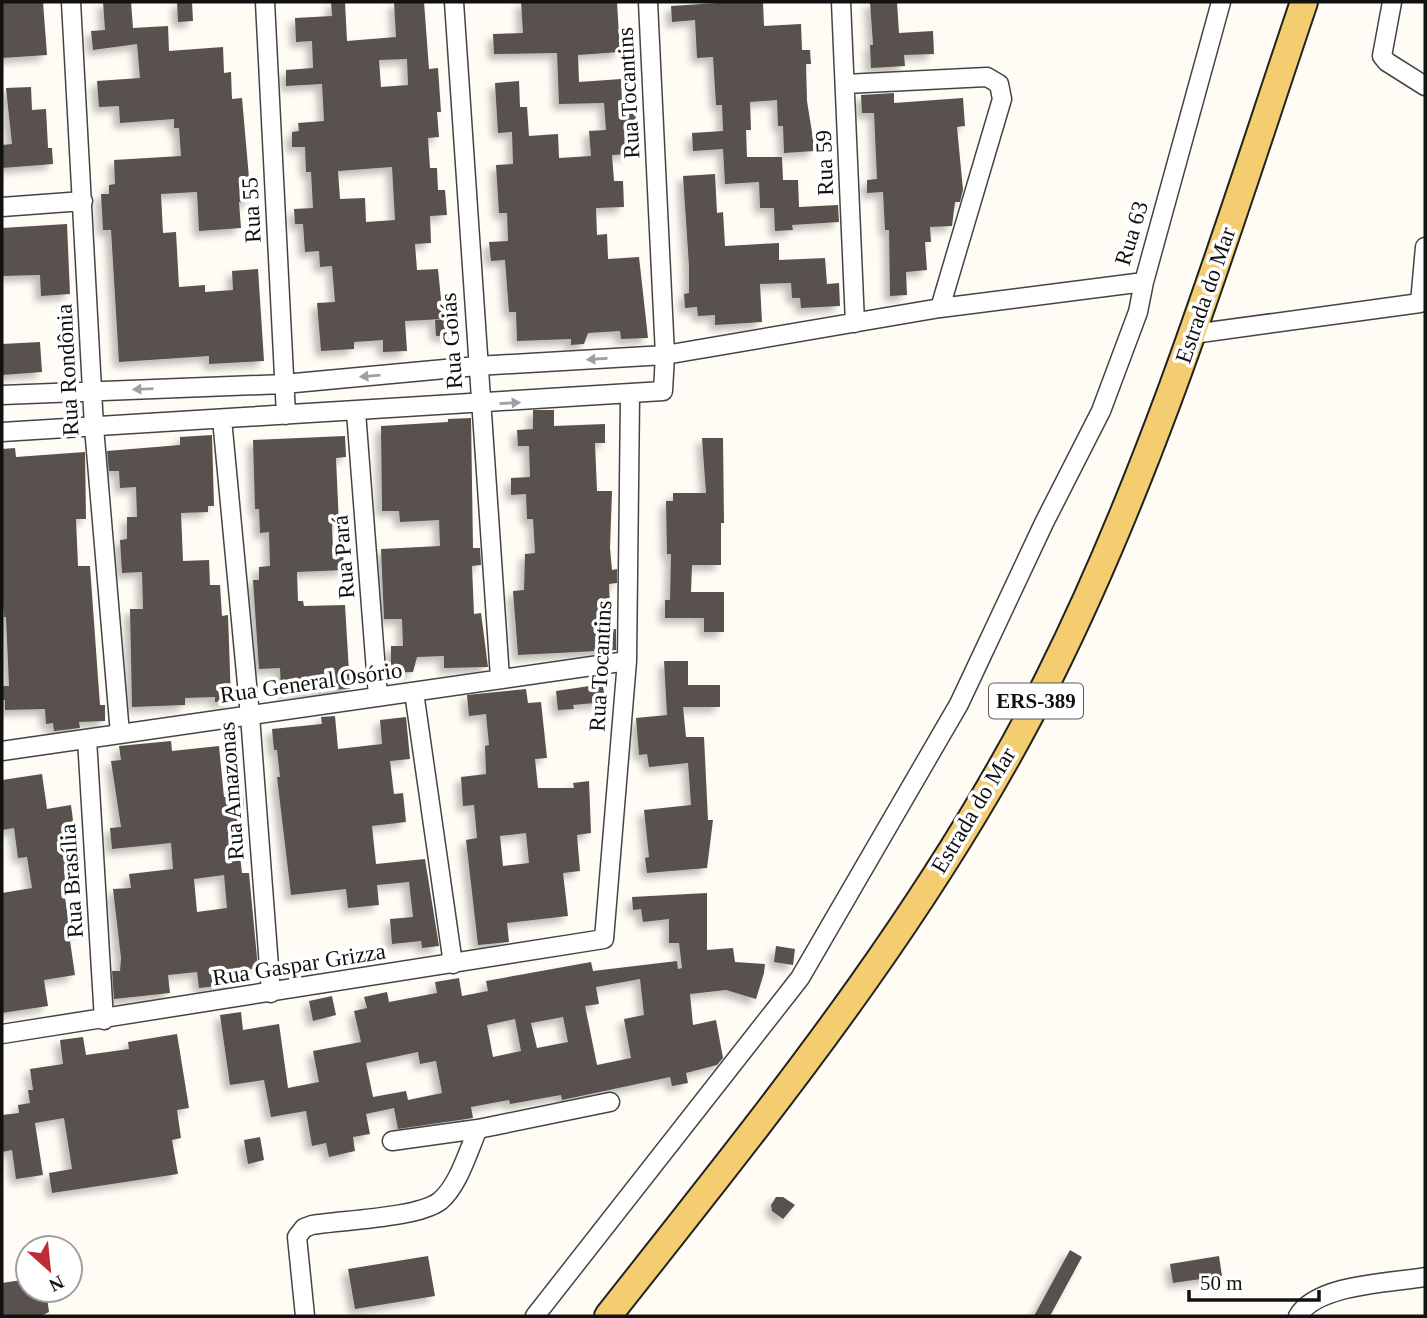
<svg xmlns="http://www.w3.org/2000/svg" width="1427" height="1318" viewBox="0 0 1427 1318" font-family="'Times New Roman',serif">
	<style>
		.building { fill: #59514d; fill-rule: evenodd; filter: url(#shadow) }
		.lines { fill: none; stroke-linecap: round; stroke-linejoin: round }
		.minor-casing { stroke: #444; stroke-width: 21 }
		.primary-casing { stroke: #222; stroke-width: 30 }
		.minor { stroke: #fff; stroke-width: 18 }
		.primary { stroke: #f4cd70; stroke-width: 26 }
		.oneway { fill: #a0a0a0 }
		.labels { text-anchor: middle; stroke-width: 7; stroke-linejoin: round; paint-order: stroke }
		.shield { fill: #fff; stroke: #585858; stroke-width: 2 }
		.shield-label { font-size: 21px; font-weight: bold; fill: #111 }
		.street-label { font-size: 23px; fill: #111; stroke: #fff }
	</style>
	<defs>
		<filter id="shadow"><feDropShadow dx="-5.5" dy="5.5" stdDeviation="3.5" flood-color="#0004"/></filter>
	</defs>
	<rect width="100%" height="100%" fill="#fffcf5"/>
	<!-- building -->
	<path class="building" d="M2 2H43L47 55 2 58Z
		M103 2H131L133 28 168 26 169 51 223 47 224 73 231 72 232 99 242 98 251 201 239 202 241 228 199 231 197 192 161 194 163 233 176 232 179 287 205 285V292L233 290 232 271 258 269 264 361 209 364V356L119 362 111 230H103L101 194H109V185L115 184 114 160 181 156 179 128H174V119L120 123 119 106 99 107 97 81 140 78 137 44 93 50 91 31 105 30Z
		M177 2H192L193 21 178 22Z
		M331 2H345L347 41 396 37 394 2H424L429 69 438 68 441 112H437L439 137 428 138 430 168H437L438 190H445L447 215 430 216 431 243 415 244 417 270 438 269 443 319 405 321 407 351 383 352V340L354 342V349L321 351 317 303 335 302 332 266 320 267 319 251 305 252 303 224H295L294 209 313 208 311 172H306L305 147H292V132L299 131 298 123 324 121 322 84 286 86V70L313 68 312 41 296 42 295 18 332 16ZM407 59 408 85 381 87 379 60ZM392 167 395 220 366 222 365 198 340 199 338 171Z
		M521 2H617L620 52 578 55 579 82 621 79 622 102 635 101 636 128 627 129 629 154 612 155 614 181H623L624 207 596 208 597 235 607 234 608 259 639 257 648 338 621 339 620 331 588 333 584 344 571 345V339L517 341 516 312H509L505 260 491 261 489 242 508 241 507 213H499L496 165 513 164 512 132 498 133 495 83 519 81 520 107H527L529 136 558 134 559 158 591 156 589 131 606 130 604 103 559 104 557 53 494 54 493 34 523 33Z
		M732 2H763L764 26 801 24 802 50H810L811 64H806L807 101 815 151 784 153 783 126H778L777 100 750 102 751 130H746L747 157H782L783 180H798L799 207 838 205 839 222 792 225 793 230 775 231 774 208H760L759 182 725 184 723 149 693 151 692 133 723 131 722 105H716L713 57 697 58 695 20 672 22 671 6Z
		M870 2H897L899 33 933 31 934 54 904 55 905 66 871 68 870 45H873Z
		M31 87 32 110 46 109 48 148H52L53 164 2 168V145L12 144 6 88Z
		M894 93V103L963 98 965 126 957 127 963 190 960 202H955L952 226 930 227 931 242H925L927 270 906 272 907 295 890 296 889 230H885L883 192 867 193V180L877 179 874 113H862L861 95Z
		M715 174 717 213 723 212 725 246 779 243V260L825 258 827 284 839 283 840 306 801 308 800 298H792L791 283 760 284 762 322 715 325V315L698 316 697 307 685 308 684 294 689 293V266L683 176Z
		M67 224 70 294 41 296 40 275 2 276V228Z
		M455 318 456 335 436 336 435 320Z
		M40 342 42 372 2 375V344Z
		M533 410H554V426L605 424V443H595L597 491H612L610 548 612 570 617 569V583L609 584 611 629H616V650L518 655 513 591 524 590 525 554 535 553 533 519H527L526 494 511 495V478L530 477 529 446H518L517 430 533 429Z
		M471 418 473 548H480L481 565 472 566 474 614 481 613 488 667 444 668V656L417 657 413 672 391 673V646H403L402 619H384L381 549 440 546 439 520 400 522 399 511H382L381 426 448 422V419Z
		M212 435 214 506H208V512L181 513 183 561 209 560 210 585H220L222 616 228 615 231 701 215 702V697L185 698V705L132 707 130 609H143L142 572 122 573 120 540 127 539V517H137L136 487 120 488 119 471H109L107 451 180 445V437Z
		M345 436 346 457 336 458 339 525H332L333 550H343L344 570 297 572 298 601H303L304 606 345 605 350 689 281 692 280 668 259 669 253 580H259V567L270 566 269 532 260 533 259 509H255L253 440Z
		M702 438H723L724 523H721V565H692L691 592H724V632H704V618H665V600H670L671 554H667L666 501H673V493H706Z
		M15 448 16 457 85 452 86 519H76L78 566H90L99 692 100 705H105V721L79 722 80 728 54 731 53 723 46 724 45 709 5 710V700H2V686H9L6 617H4L2 592V449Z
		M664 661H688V685H720V707H683L686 737H704L708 820H713L707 868 647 873 645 858 649 857 644 810 691 805 688 763 649 767 647 754 639 755 636 718 667 715Z
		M603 684 605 702 573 705 574 709 558 710 556 691Z
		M526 689 528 703 541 702 547 758 535 759 538 788H574L573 783 589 781 591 833 577 835 580 871 563 873 568 916 507 923 509 942 478 945 466 840 477 838 474 805 463 806 461 777 486 774 485 746 489 745 486 714 469 716 467 695ZM526 833 529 863 503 866 500 836Z
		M335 716 338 749 382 744 380 720 406 717 410 759 390 761 394 794 403 793 406 822 372 826 376 864 425 859 439 946 422 948 421 941 392 944 390 919 413 917 409 882 377 885 379 905 348 908 346 889 291 895 277 777H280L277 750H274L272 729 322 724 321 717Z
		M171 741 172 751 219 746 224 797 243 795 244 809 237 810 238 839 242 873H249L258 968 233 971 235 984 199 988 197 972 168 975 170 993 114 999 112 971H120L121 958 113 889 131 888 129 874 173 869 171 843 112 849 110 828 121 827 111 761 121 760 119 746ZM224 875 227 908 197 912 194 879Z
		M42 774 47 809 71 805 81 882 63 884 68 917 79 916 81 932 69 934 75 975 44 980 48 1006 2 1013V893L32 888 27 857 18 858 14 828 2 830V780Z
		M707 893V950L733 948 735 962 765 964 764 973 756 999 726 990 690 994 693 1025 716 1020 723 1058 717 1065 686 1073 688 1083 672 1086 670 1077 562 1100 561 1095 510 1104 509 1100 471 1107 473 1118 398 1129 394 1108 366 1114 370 1134 353 1137 355 1151 329 1157 326 1143 312 1146 306 1111 271 1117 264 1080 230 1085 220 1015 241 1012 243 1030 279 1024 288 1088 319 1082 313 1051 361 1042 354 1011 367 1008 364 997 387 992 389 1002 437 993 435 982 459 978 462 996 488 991 486 981 591 962 593 971 677 961 678 969 682 968 679 943H669V919L643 922 641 909 633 910 632 897ZM640 979 644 1015 624 1019 631 1058 597 1065 585 1006 599 1004 596 987ZM563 1017 568 1042 537 1048 531 1023ZM515 1019 521 1051 493 1057 487 1025ZM418 1052 420 1064 436 1061 442 1093 408 1100 406 1091 373 1097 366 1063Z
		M776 946 795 949 793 965 774 962Z
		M332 996 336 1015 313 1021 309 1001Z
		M177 1034 189 1108 177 1110 181 1138 172 1140 178 1174 52 1193 49 1173 72 1169 64 1118 35 1123 43 1175 16 1179 12 1150 2 1152V1115L19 1113 18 1105 30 1103 28 1090H33L30 1069 63 1064 60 1040 83 1037 86 1055 129 1049 128 1042Z
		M260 1137 264 1160 248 1164 244 1140Z
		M776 1197H783L795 1205 783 1219 772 1211 771 1205Z
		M1070 1250 1082 1257 1050 1316H1034Z
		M428 1256 435 1296 355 1309 348 1269Z
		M1219 1256 1222 1276 1173 1283 1170 1264Z
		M28 1279V1290H46L49 1312 41 1316H2V1283Z"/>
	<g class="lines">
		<defs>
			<path id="minor" d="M71 2 94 427 120 734
				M265 2 286 415
				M454 2 500 678
				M841 2 855 323
				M1392 2 1382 56 1387 62 1425 86
				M2 207 83 201
				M940 308 1144 282 1221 2
				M1193 334 1420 303 1425 247
				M2 395 284 384 477 366 665 355 940 308 1002 99 999 84 987 77 845 84
				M356 412 378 697
				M222 419 250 716 271 993
				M2 432 663 391 665 355 648 2
				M414 692 453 964
				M87 739 104 1020
				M2 751 627 661
				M2 1034 604 939 627 661 630 396
				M392 1141 478 1129 610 1102
				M305 1316 297 1237 304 1228 312 1225C342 1220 418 1218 440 1201 459 1185 468 1151 478 1129
				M535 1316 800 978 959 704 1044 523 1101 411 1138 312 1144 282
				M1298 1316C1317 1284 1390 1283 1425 1277"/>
			<path id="primary" d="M608 1316C768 1113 933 911 1049 678 1157 462 1227 230 1304 2"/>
		</defs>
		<!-- minor casing -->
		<use href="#minor" class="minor-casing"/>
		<!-- primary casing -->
		<use href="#primary" class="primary-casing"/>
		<!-- minor -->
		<use href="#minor" class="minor"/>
		<!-- primary -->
		<use href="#primary" class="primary"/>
	</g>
	<!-- one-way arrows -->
	<defs><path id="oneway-solid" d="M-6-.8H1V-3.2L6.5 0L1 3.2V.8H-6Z" transform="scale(1.75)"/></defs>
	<g class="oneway">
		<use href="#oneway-solid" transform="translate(597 359) rotate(176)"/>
		<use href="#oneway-solid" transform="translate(370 376) rotate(175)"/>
		<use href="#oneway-solid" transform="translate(143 389) rotate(178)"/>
		<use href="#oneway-solid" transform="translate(510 403) rotate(-3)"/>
	</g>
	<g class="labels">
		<!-- shield labels -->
		<rect class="shield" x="989" y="683.5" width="94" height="35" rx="5"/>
		<g class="shield-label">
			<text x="1036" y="708">ERS-389</text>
		</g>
		<!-- street labels -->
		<g class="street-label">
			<text transform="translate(628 93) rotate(-93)" y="8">Rua Tocantins</text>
			<text transform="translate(824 163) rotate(-92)" y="8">Rua 59</text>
			<text transform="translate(251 210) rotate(-93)" y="8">Rua 55</text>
			<text transform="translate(1131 233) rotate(-73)" y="8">Rua 63</text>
			<text transform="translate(1205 295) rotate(-71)" y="8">Estrada do Mar</text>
			<text transform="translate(451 341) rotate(-94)" y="8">Rua Goiás</text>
			<text transform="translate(67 370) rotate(-93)" y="8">Rua Rondônia</text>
			<text transform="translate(343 557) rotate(-95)" y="8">Rua Pará</text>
			<text transform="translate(600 666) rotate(-87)" y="8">Rua Tocantins</text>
			<text transform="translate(311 682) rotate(-8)" y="8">Rua General Osório</text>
			<text transform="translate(231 791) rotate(-94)" y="8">Rua Amazonas</text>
			<text transform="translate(973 810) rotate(-59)" y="8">Estrada do Mar</text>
			<text transform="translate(71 881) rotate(-94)" y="8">Rua Brasília</text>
			<text transform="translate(299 964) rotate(-9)" y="8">Rua Gaspar Grizza</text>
		</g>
	</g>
	<!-- border -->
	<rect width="1427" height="1318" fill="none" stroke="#111111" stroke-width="7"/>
	<!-- north arrow -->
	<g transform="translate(49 1269) rotate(153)"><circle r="33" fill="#ffffff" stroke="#a0a0a0" stroke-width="2"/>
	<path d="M0-5L12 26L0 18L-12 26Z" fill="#be2c3a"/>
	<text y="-10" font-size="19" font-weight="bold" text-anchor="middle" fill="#111111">N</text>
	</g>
	<!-- scale -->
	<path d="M1189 1290v10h130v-10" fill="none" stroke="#111111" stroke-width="3.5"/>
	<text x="1200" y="1290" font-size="21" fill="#111111" stroke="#ffffff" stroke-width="5" paint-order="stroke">50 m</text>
</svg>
